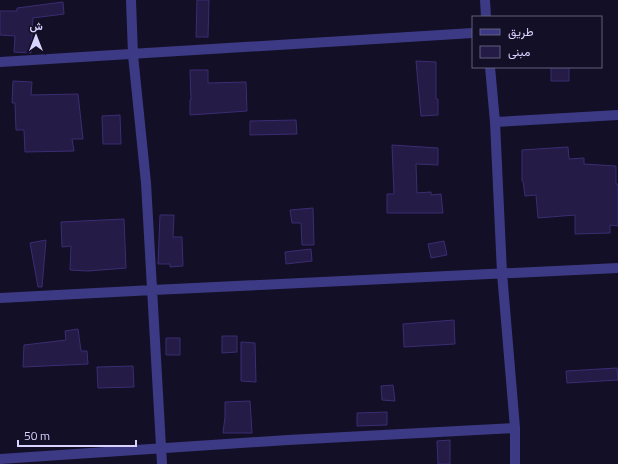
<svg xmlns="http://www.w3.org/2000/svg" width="618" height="464" viewBox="0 0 618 464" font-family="'Titillium Web',Vazirmatn,sans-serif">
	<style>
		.building { fill: #241b47; stroke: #3b2d73 }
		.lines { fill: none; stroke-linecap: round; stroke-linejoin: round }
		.minor { stroke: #3d3a85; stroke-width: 10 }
	</style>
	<rect width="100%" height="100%" fill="#130f26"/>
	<!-- building -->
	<path class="building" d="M197 0H209L208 37H196Z
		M63 2 64 14 33 18 31 53 14 52 15 36 0 35V11H17V8Z
		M416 61 436 62V99H438V115L421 116Z
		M551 67H569V81H551Z
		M190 70H208V83L246 82 247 111 190 115V100H191Z
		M13 81 32 82 31 95 78 94 83 139H72L74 151 25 152 24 130H16L15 103H12Z
		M120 115 121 144H103L102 116Z
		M296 120 297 134 250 135V121Z
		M392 145 438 148V165L416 164 417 193 431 192V195L441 194 443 213H387V194H394Z
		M568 147 569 159 584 158V164L616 166V184H618V226L610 225V233L575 234V215L538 218 536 195 525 196 523 181H522V150Z
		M313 208 314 245H302L301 223H292L290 210Z
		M160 215H174L173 237H182L183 266 170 267V264H158Z
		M124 219 126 268 88 271 70 270 71 246 62 247 61 222Z
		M46 240 42 287H38L30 243Z
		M444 241 447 255 431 258 428 244Z
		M311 249 312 261 286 264 285 252Z
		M454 320 455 344 404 347 403 324Z
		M78 329 81 351H87L88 364 23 367 24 345 66 340 65 331Z
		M222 336H237V352L222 353Z
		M166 338H180V355H166Z
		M241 342 255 343 256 382 241 381Z
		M133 366 134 387 98 388 97 367Z
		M617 368 618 380 567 383 566 371Z
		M393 385 395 401 382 400 381 386Z
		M250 401 252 433H223L225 417V402Z
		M387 412V425L357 426V413Z
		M450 440V464H438L437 441Z"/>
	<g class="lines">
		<!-- minor -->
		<path class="minor" d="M131 0 133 55 146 183 162 464
			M485 0 486 17
			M0 62 473 33
			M490 67 495 122 502 273 515 428V464
			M495 122 618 115
			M0 298 153 290 618 268
			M0 459 288 440 515 428"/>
	</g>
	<!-- legend -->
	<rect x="472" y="16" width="130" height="52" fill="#130f26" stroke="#625e7d"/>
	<rect x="480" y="29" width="20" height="6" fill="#3d3a85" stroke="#625e7d"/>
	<text x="508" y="36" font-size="12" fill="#d9d4ff">طريق</text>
	<rect x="480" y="46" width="20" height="12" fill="#241b47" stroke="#625e7d"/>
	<text x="508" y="56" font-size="12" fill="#d9d4ff">مبنى</text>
	<!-- north arrow -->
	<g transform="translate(36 36)" stroke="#130f26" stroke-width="3" paint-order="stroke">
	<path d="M0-3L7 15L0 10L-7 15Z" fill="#d9d4ff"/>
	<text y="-6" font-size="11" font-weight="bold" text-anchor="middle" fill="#d9d4ff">ش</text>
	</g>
	<!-- scale -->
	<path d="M18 440v6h118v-6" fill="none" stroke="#d9d4ff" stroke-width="2"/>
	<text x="24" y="440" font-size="12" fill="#d9d4ff" stroke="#130f26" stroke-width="3" paint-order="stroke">50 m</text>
</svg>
